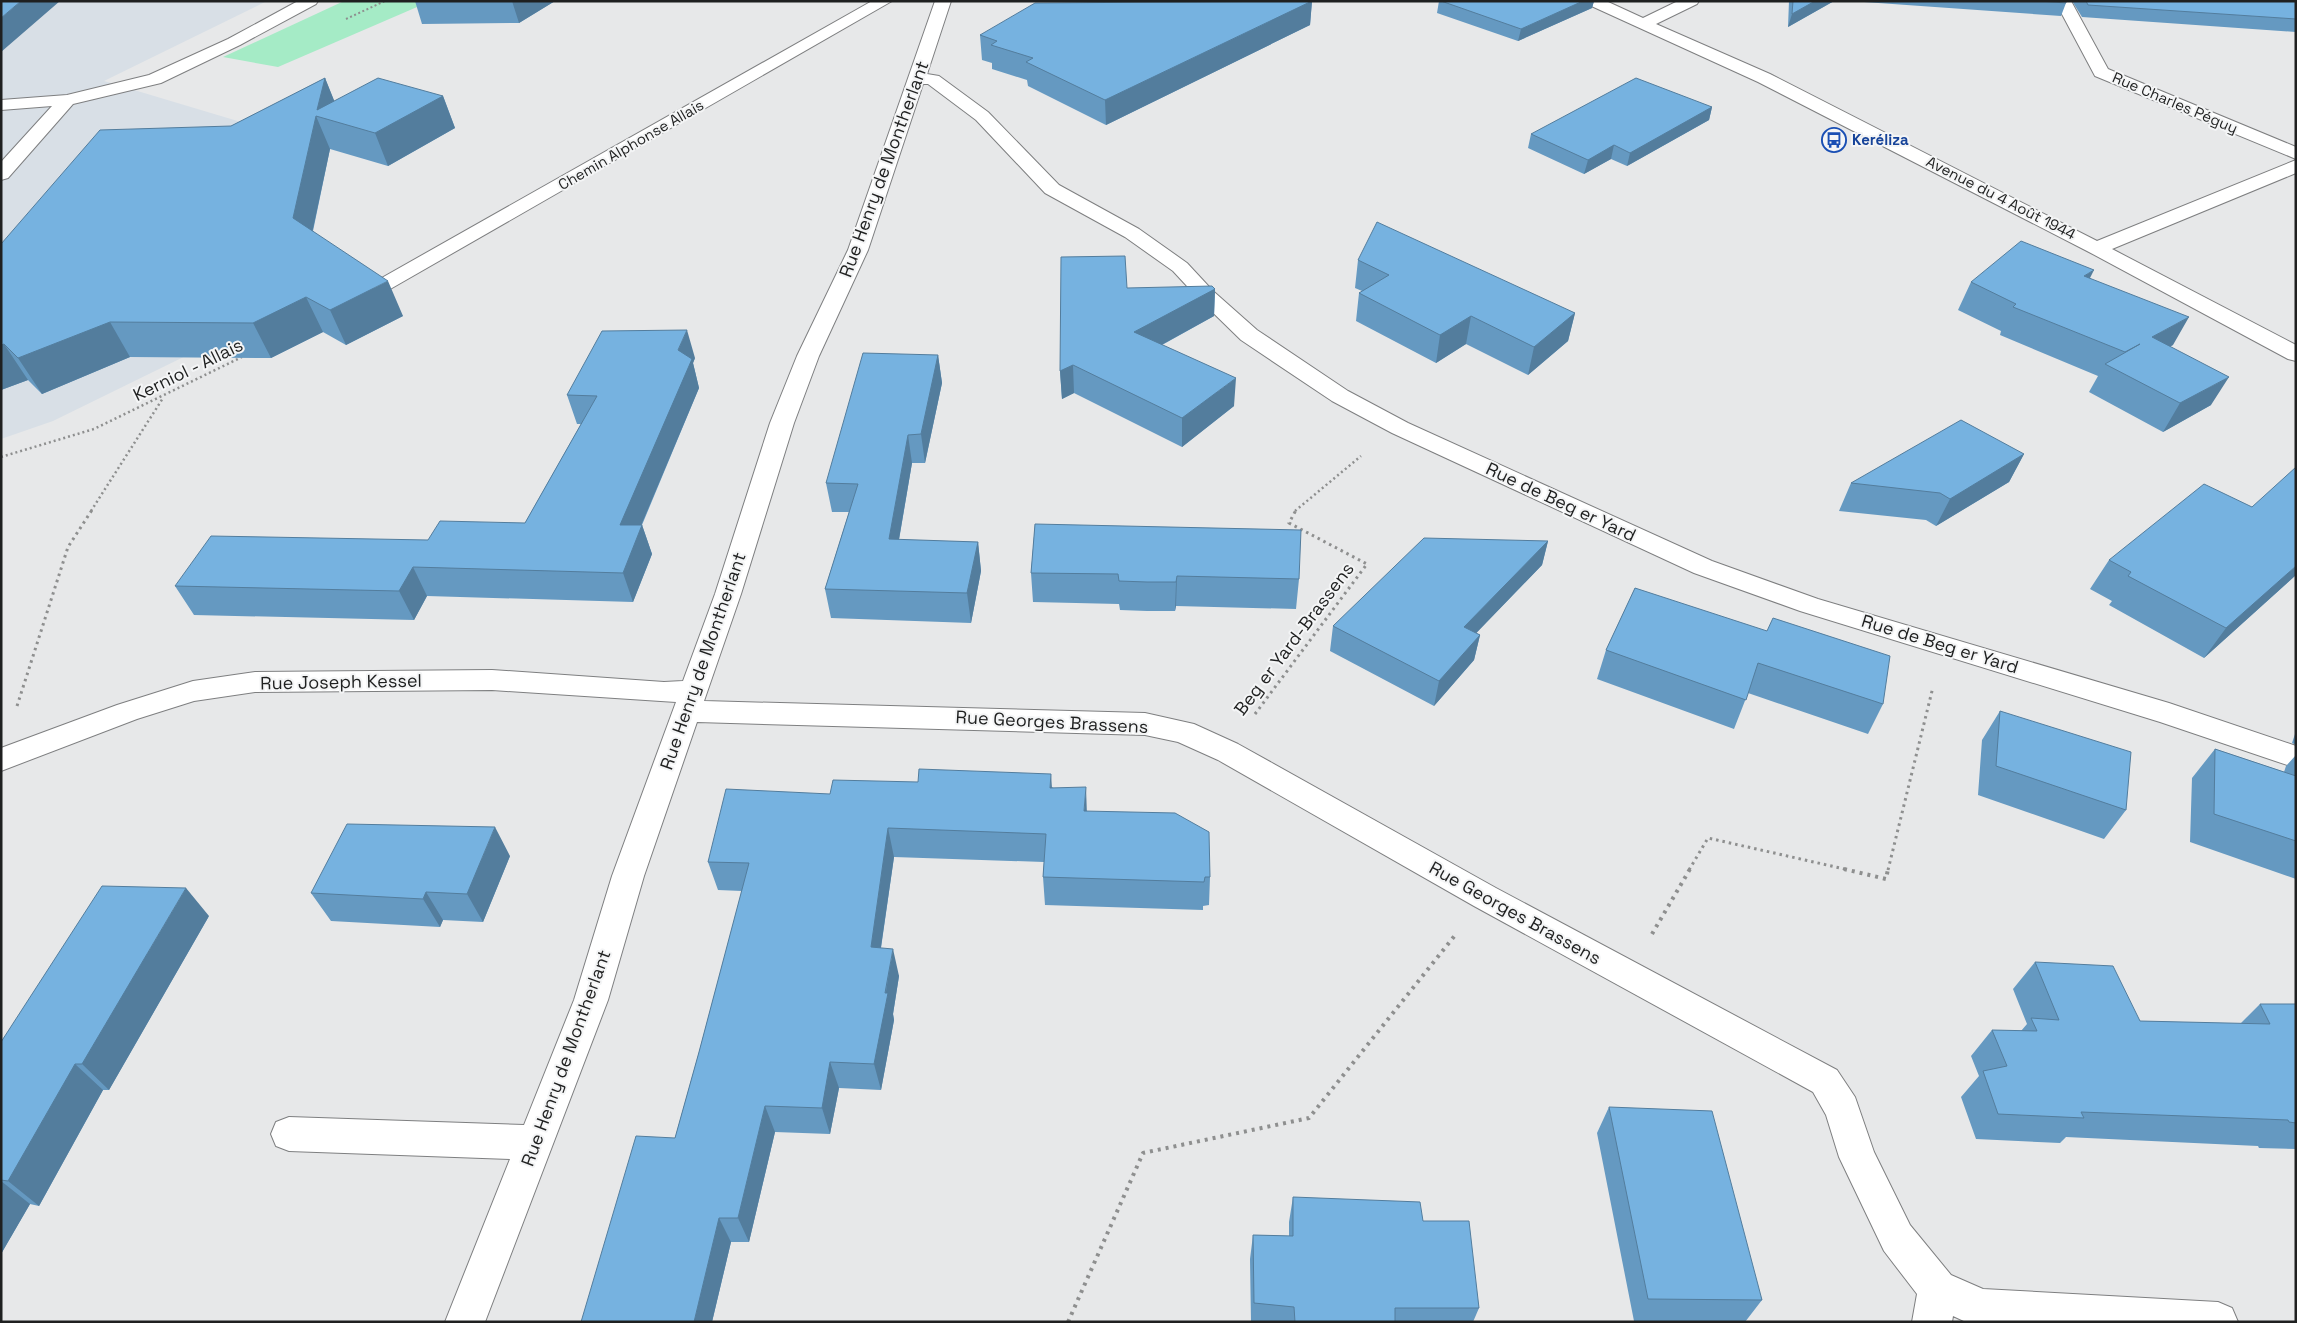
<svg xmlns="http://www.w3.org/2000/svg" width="2297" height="1323" viewBox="0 0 2297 1323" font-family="'Space Grotesk',sans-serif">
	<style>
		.built { fill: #d8dfe6 }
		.green { fill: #a5ebc6 }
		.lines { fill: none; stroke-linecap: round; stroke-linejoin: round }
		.minor-casing { stroke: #7e7f80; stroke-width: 2 }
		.path-far3 { stroke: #8e8f8f; stroke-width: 2; stroke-dasharray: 2 2.5; stroke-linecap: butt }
		.path-far2 { stroke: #8e8f8f; stroke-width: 2.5; stroke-dasharray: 2 3; stroke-linecap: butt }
		.path-far1 { stroke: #8e8f8f; stroke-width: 3; stroke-dasharray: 2.5 4; stroke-linecap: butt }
		.path { stroke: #8e8f8f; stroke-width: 4; stroke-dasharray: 3 5; stroke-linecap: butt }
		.minor { fill: #fff; fill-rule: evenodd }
		.wall { fill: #6599c1 }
		.shaded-wall { fill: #537d9d }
		.building { fill: #76b2e0; stroke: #537d9d }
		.labels { text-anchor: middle; stroke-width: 4; stroke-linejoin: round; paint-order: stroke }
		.far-street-label { font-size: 15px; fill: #1f2020; stroke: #f4f5f6 }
		.far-transit-label { font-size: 15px; font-weight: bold; fill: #164399; stroke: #f4f5f6; text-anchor: start }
		.street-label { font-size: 18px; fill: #1f2020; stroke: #f4f5f6 }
	</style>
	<rect width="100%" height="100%" fill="#e7e8e9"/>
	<!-- built -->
	<path class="built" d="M1 1H267L104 81 318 145 306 297 53 421 1 439Z"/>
	<!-- green -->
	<path class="green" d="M344 1H431L278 67 223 57Z"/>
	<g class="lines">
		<defs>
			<path id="minor" d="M298 1H318L316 4 240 45 161 83 73 104 8 178 1 180V162L52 106 1 110V100L67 95 149 75 228 39Z
				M872 1H892L385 292 378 294 371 292 368 288 371 284Z
				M935 1H951L927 74 939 76 988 112 1059 185 1139 229 1187 263 1213 291 1257 330 1348 391 1408 423 1712 561 1818 599 2169 703 2296 746V768L2160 722 1800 611 1694 573 1392 433 1332 401 1241 340 1199 299 1173 271 1125 237 1045 193 976 120 928 84H923L868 250 819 356 794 423 741 594 704 701 1145 713 1194 724 1238 744 1496 888 1837 1070 1855 1097 1874 1152 1910 1225 1951 1275 1983 1289 2218 1302 2232 1308 2238 1322H1966L1953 1316 1952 1322H1912L1917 1294 1884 1251 1839 1157 1826 1115 1813 1092 1474 906 1218 760 1178 742 1145 735 697 722 644 876 608 1000 485 1322H445L510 1159 289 1151 276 1146 271 1134 276 1122 289 1117 524 1125 574 1000 612 876 676 702 492 690 255 692 194 701 137 719 1 771V748L117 705 193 681 255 672 492 670 664 682 683 681 715 594 770 423 797 356 848 250Z
				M1585 1H1606L1643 18 1678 1H1699L1697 4 1656 24 1770 74 2097 241 2296 160V173L2112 249 2296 345V361L2288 359 2089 252 1758 82 1587 4Z
				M2055 1H2071L2108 69 2296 147V159L2095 76Z"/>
		</defs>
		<!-- minor casing -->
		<use href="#minor" class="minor-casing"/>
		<!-- path-far3 -->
		<path class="path-far3" d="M346 19 385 1"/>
		<!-- path-far2 -->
		<path class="path-far2" d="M1 457 94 429 242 357
			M91 511 163 398
			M1295 511 1361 456"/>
		<!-- path-far1 -->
		<path class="path-far1" d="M17 706 68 547 92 510
			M1255 714 1367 564 1289 523 1296 510
			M1689 870 1708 838 1849 870
			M1888 870 1933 687"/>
		<!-- path -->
		<path class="path" d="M1844 869 1886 879 1888 869
			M1652 934 1690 869
			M1068 1322 1143 1153 1309 1118 1456 934"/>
		<!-- minor -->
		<use href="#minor" class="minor"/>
	</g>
	<!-- wall -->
	<path class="wall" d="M415 1H555L519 23 422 24Z
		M1312 1 1310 25 1106 125 1028 86 1027 80 992 69V63L982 60 980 35Z
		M1439 1H1594L1592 8 1518 41 1437 13Z
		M1789 1H1834L1788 27Z
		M1850 1H2066V3L2061 16Z
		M2072 1H2296V32L2082 17Z
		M325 78 334 101 443 96 455 128 388 166 330 149 313 231 403 316 346 345 323 332 271 358 130 357 42 394 28 380 1 390V244Z
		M1712 107 1709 120 1627 166 1611 159 1584 174 1528 148 1531 134Z
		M1358 260 1575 313 1568 341 1528 375 1466 344 1436 363 1356 321 1359 293 1362 291 1355 288Z
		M2090 278 2173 345 2170 346 2211 405 2163 432 2089 392 2098 376 2000 335 2001 331 1958 310 1971 282Z
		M1127 288 1215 289 1214 316 1162 345 1234 406 1182 447 1074 393 1062 399 1060 371Z
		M938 355 942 383 925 463H912L899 540 978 542 981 571 971 623 831 618 825 589 849 512H832L826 483Z
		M695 358 693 363 699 388 642 525 652 554 633 602 427 596 414 620 194 615 175 586 525 523 581 424H577L567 395Z
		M2024 454 2009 482 1936 526 1926 520 1839 511 1851 483Z
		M1035 524 1299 579 1296 609 1176 606 1175 611H1147L1120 610 1119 604 1033 602 1031 573Z
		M1548 541 1542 565 1476 633 1480 635 1474 660 1434 706 1330 651 1333 626Z
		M2109 560 2296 575 2204 658 2109 605 2112 601 2090 589Z
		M1635 588 1883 704 1868 734 1748 693 1734 729 1597 679 1606 650Z
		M2000 711 2126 810 2104 839 1978 795 1982 740Z
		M2296 731V745L2292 743Z
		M2215 749 2284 772 2286 766 2296 755V879L2190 842 2192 778Z
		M1052 787 1087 811 1210 877 1209 905 1203 906V910L1045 905 1043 877 1044 862 894 857 881 948 899 976 893 1014 894 1020 881 1090 839 1088 830 1134 775 1132 749 1242H731L712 1322H581L675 1138 699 1052 742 891 718 890 708 862Z
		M510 856 483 922 443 920 440 927 331 921 311 893Z
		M209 916 109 1090H103L39 1206 30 1204 1 1254V1042Z
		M2035 962 2140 1021 2240 1024 2260 1004H2296V1149L2259 1148 2258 1146 2066 1137 2060 1143 1976 1139 1961 1097 1979 1076 1971 1056 1992 1030 2021 1031 2027 1024 2013 989Z
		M1609 1107 1762 1300 1745 1322 1634 1321 1597 1133Z
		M1293 1197 1423 1221 1479 1308 1473 1322H1251L1250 1259 1253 1235 1289 1236V1222Z"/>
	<!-- shaded-wall -->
	<path class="shaded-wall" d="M21 1H60L1 52V18Z
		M512 1H555L519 23Z
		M1312 1 1310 25 1106 125 1105 100Z
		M1583 1H1594L1592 8 1518 41 1521 29Z
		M1815 1H1834L1788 27 1792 14Z
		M325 78 338 110H317Z
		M443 96 455 128 388 166 375 133Z
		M1712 107 1709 120 1627 166 1630 153Z
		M316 116 330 149 308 252 293 218Z
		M1614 145 1611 159 1584 174 1588 160Z
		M2094 270 2080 298 2084 276Z
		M388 281 403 316 346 345 330 310Z
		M1215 289 1214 316 1134 360V332Z
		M306 297 323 332 271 358 253 323Z
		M1575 313 1568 341 1528 375 1534 347Z
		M1471 316 1466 344 1436 363 1440 335Z
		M2189 317 2173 345 2136 365 2152 337Z
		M110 322 130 357 42 394 18 358Z
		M687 330 695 358 693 363 699 388 629 554 620 525 678 350Z
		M4 344 28 380 1 390V345Z
		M938 355 942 383 925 463 921 434Z
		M1073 365 1074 393 1062 399 1060 371Z
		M2229 377 2211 405 2163 432 2180 403Z
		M1236 378 1234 406 1182 447V418Z
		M908 435 912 463 894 568 889 539Z
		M2024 454 2009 482 1936 526 1950 499Z
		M642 525 652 554 633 602 623 573Z
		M1548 541 1542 565 1458 652 1464 627Z
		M978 542 981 571 971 623 967 593Z
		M2296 566V575L2204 658 2226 628Z
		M413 567 427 596 414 620 399 591Z
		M1177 576 1176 606 1175 611 1176 582Z
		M1480 635 1474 660 1434 706 1439 681Z
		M1051 774 1053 803 1050 788Z
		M1086 787 1087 816 1084 811Z
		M495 827 510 856 483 922 467 894Z
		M888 828 894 857 877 974 871 947Z
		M186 888 209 916 109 1090 82 1064Z
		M426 892 443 920 440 927 423 899Z
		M893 949 899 976 893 1014 894 1020 881 1090 874 1064Z
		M830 1062 839 1088 830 1134 822 1108Z
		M75 1064 103 1090 39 1206 8 1181Z
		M765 1106 775 1132 749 1242 738 1218Z
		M1 1181 30 1204 1 1254Z
		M719 1218 731 1242 712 1322H694Z"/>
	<!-- building -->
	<path class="building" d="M1 1H21L1 18Z
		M1312 1 1105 100 1026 62 1033 58 991 45 997 41 980 35 1035 3Z
		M1441 1H1583L1521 29Z
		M1793 1H1815L1792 14Z
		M2039 1H2066V3Z
		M2086 1H2296V19L2088 5Z
		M325 78 317 110 378 78 443 96 375 133 316 116 293 218 388 281 330 310 306 297 253 323 110 322 18 358 4 344 1 345V244L100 130 231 126Z
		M1636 78 1712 107 1630 153 1614 145 1588 160 1531 134Z
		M1377 222 1575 313 1534 347 1471 316 1440 335 1359 293 1389 275 1358 260Z
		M2021 241 2094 270 2084 276 2189 317 2152 337 2229 377 2180 403 2105 364 2140 344 2125 352 2013 307 2016 304 1971 282Z
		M1125 256 1127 288 1212 286 1215 289 1134 332 1236 378 1182 418 1073 365 1060 371 1061 257Z
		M687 330 678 350 692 359 620 525H642L623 573 413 567 399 591 175 586 211 536 428 540 440 521 525 523 597 396 567 395 602 331Z
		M863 353 938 355 921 434 908 435 889 539 978 542 967 593 825 589 858 484 826 483Z
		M1961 420 2024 454 1950 499 1940 493 1851 483Z
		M2296 467V566L2226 628 2128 576 2131 572 2109 560 2204 484 2252 507Z
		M1035 524 1301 530 1299 579 1177 576 1176 582H1147L1119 581 1118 574 1031 573Z
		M1424 538 1548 541 1464 627 1480 635 1439 681 1333 626Z
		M1635 588 1767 631 1773 618 1890 656 1883 704 1758 663 1746 700 1606 650Z
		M2000 711 2131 752 2126 810 1996 766Z
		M2215 749 2296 776V841L2214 814Z
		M919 769 1051 774 1050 788 1086 787 1084 811 1175 813 1209 832 1210 877H1205L1204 882 1043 877 1046 834 888 828 871 947 893 949 885 993H888L874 1064 830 1062 822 1108 765 1106 738 1218H719L694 1322H581L636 1136 675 1138 699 1052 749 863 708 862 726 789 830 794 833 780 918 782Z
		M347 824 495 827 467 894 426 892 423 899 311 893Z
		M102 886 186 888 82 1064H75L8 1181 1 1180V1042Z
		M2035 962 2113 966 2140 1021 2270 1024 2260 1004H2296V1123L2289 1122 2288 1120 2081 1112 2084 1118 1998 1114 1983 1071 2007 1066 1992 1030 2037 1031 2031 1018 2059 1020Z
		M1609 1107 1712 1111 1762 1300 1648 1299Z
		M1293 1197 1420 1202 1423 1221H1469L1479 1308H1395V1322H1295L1294 1307 1254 1303 1253 1235 1293 1236Z"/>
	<!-- icons -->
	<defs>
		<symbol id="bus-ring" viewBox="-11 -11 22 22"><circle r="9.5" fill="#f4f5f6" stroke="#1a4fb4" stroke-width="1.5"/><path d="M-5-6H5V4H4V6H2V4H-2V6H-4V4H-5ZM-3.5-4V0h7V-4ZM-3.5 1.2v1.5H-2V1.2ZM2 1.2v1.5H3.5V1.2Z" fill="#1a4fb4"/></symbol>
	</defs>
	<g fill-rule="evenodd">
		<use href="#bus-ring" x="1820" y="126" width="28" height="28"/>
	</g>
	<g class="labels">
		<!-- far-street labels -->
		<g class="far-street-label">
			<text transform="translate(2175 103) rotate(23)" y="5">Rue Charles Péguy</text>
			<text transform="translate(631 145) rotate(-30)" y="5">Chemin Alphonse Allais</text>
			<text transform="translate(2001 198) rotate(27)" y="5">Avenue du 4 Août 1944</text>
		</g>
		<!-- far-transit labels -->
		<g class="far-transit-label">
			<text x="1852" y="145">Keréliza</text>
		</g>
		<!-- street labels -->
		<g class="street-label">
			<text transform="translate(884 169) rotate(-70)" y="6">Rue Henry de Montherlant</text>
			<text transform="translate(188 370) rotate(-26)" y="6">Kerniol - Allais</text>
			<text transform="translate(1561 502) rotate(25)" y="6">Rue de Beg er Yard</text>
			<text transform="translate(1294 639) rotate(-53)" y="6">Beg er Yard-Brassens</text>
			<text transform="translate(1940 644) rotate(17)" y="6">Rue de Beg er Yard</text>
			<text transform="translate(703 661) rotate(-71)" y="6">Rue Henry de Montherlant</text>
			<text transform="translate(341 682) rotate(-1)" y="6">Rue Joseph Kessel</text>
			<text transform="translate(1052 722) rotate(3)" y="6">Rue Georges Brassens</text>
			<text transform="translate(1515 913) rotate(29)" y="6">Rue Georges Brassens</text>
			<text transform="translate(566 1058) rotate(-70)" y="6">Rue Henry de Montherlant</text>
		</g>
	</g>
	<!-- border -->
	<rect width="2297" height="1323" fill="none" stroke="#1f2020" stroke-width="5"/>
</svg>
